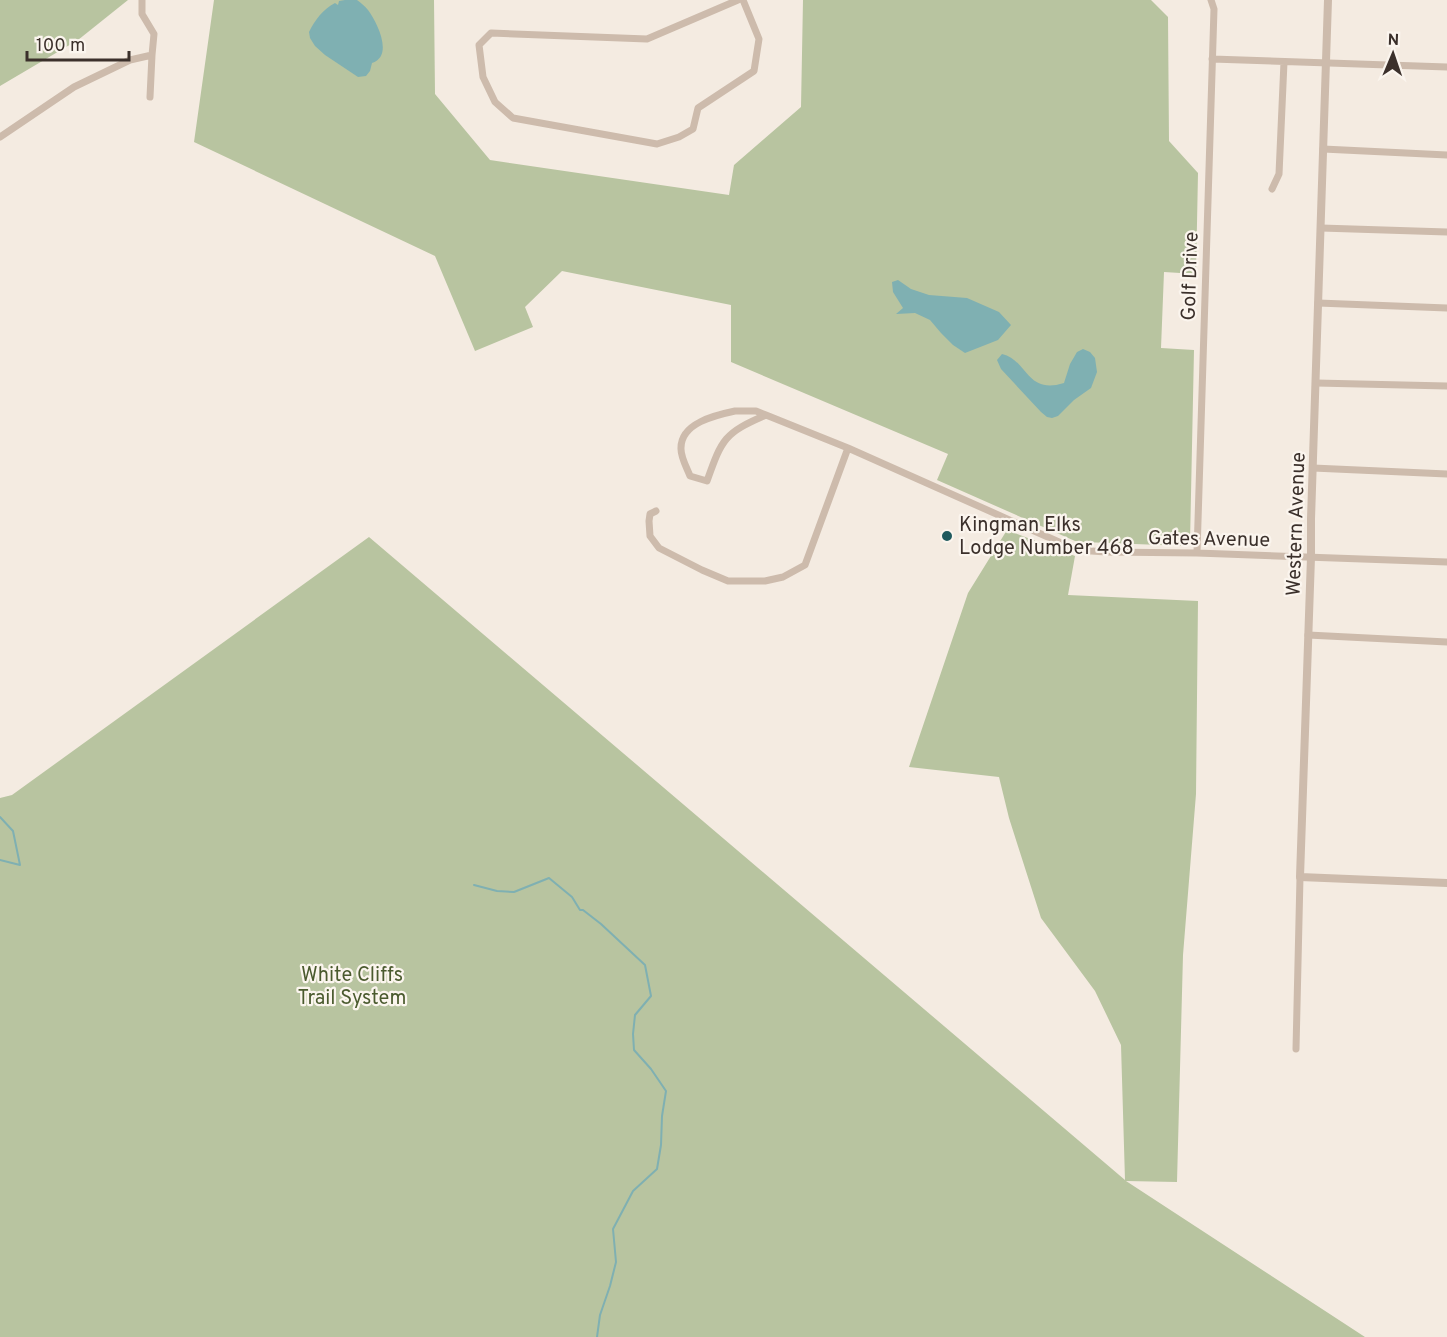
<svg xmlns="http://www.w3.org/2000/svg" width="1447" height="1337" viewBox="0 0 1447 1337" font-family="Overpass,sans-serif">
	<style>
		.green { fill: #b8c4a0 }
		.water { fill: #7fb0b2 }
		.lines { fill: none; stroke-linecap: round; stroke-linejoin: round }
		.stream { stroke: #7fb0b2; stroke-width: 2 }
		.minor { stroke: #cdbbac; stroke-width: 7 }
		.tertiary { stroke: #cdbbac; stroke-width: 8 }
		.poi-dot { fill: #1f5a5e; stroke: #fbf5ee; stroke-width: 2 }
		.labels { text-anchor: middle; stroke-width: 4.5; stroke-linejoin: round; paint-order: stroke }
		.street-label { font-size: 20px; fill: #3b302b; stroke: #fbf5ee }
		.poi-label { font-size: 20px; fill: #3b302b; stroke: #fbf5ee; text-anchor: start }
		.park-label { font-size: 20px; fill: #4a5a2e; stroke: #fbf5ee }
	</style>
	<rect width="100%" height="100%" fill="#f4ebe1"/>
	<!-- green -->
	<path class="green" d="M0 0H128L78 40 0 86Z
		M214 0H434L435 94 490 160 729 195 734 165 801 107 803 0H1151L1168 17 1169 141 1198 173 1196 274 1164 272 1161 348 1194 350 1190 543 1186 546 1083 542 1075 541 937 480 948 454 731 362V305L562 271 525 307 533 327 475 351 435 256 194 142Z
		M1007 530 1075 556 1068 595 1198 601 1196 794 1183 955 1177 1182 1126 1181 1365 1337H0V798L12 795 369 537 1125 1180 1121 1045 1095 991 1041 918 1009 818 999 777 909 767 968 593Z"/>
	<!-- water -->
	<path class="water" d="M345 0H357C361 3 365 6 368 10 377 22 394 56 372 63L370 71 366 76 358 77 325 55 315 46 310 38 309 32C315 20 323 9 335 3L338 5 339 1Z
		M898 280 911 289 929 295 967 298 999 312 1011 325 998 340 965 353 953 345 941 333 930 320 915 313 896 314 903 308 893 292 892 282Z
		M1083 349 1090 352 1095 358 1097 372 1091 388 1074 400 1058 416 1052 418 1047 417 1041 412 1001 369 997 360 1002 354C1028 360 1026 395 1064 383L1070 364 1077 352Z"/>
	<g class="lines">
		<!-- stream -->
		<path class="stream" d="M0 817 13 831 20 865 0 860
			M474 885 497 891 514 892 549 878 572 897 580 910H583L601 924 645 965 651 996 635 1015 633 1034 634 1050 651 1069 666 1091 662 1116 661 1145 657 1169 633 1191 613 1229 616 1262 610 1286 600 1315 597 1337"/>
		<!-- minor -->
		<path class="minor" d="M738 0 647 39 491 33 479 45 483 77 495 102 513 118 657 144 679 137 693 129 698 108 754 71 759 39 743 0
			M1212 59 1447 67
			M150 97 152 55
			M0 137 74 87 130 60 152 55 154 34 142 14V0
			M1323 149 1447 155
			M1272 189 1279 174 1284 62
			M1321 228 1447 232
			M1318 303 1447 308
			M1316 383 1447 386
			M735 411H756L766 415C724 433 722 439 707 481L690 476C687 468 681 458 681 449 680 423 716 415 735 411Z
			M766 415 848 448 1077 550 1106 552 1197 553 1447 562
			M1313 468 1447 474
			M656 511 650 514 649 521 650 536 659 548 702 570 728 581H765L783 577 805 565 848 448
			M1197 553 1214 9 1211 0
			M1308 635 1447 642
			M1296 1049 1300 877"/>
		<!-- tertiary -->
		<path class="tertiary" d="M1328 0 1311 519V557L1300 877 1447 883"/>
	</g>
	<!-- markers -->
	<circle class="poi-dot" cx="947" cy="536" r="6"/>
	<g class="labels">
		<!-- street labels -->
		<g class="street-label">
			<text transform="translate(1189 276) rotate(-88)" y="7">Golf Drive</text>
			<text transform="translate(1295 524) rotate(-88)" y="7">Western Avenue</text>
			<text transform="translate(1209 538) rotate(1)" y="7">Gates Avenue</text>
		</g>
		<!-- poi labels -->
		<g class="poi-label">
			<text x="959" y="531">Kingman Elks<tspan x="959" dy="23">Lodge Number 468</tspan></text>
		</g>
		<!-- park labels -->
		<g class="park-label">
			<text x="352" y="981">White Cliffs<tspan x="352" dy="23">Trail System</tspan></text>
		</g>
	</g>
	<!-- north arrow -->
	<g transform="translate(1393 54) rotate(2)" stroke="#fbf5ee" stroke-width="4.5" paint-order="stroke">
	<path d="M0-4.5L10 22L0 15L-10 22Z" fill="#3b302b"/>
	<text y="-9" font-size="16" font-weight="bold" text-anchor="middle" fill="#3b302b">N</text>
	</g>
	<!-- scale -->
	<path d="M27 51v9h102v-9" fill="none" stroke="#3b302b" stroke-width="3"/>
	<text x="36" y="51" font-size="18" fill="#3b302b" stroke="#fbf5ee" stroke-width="4.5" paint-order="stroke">100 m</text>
</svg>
